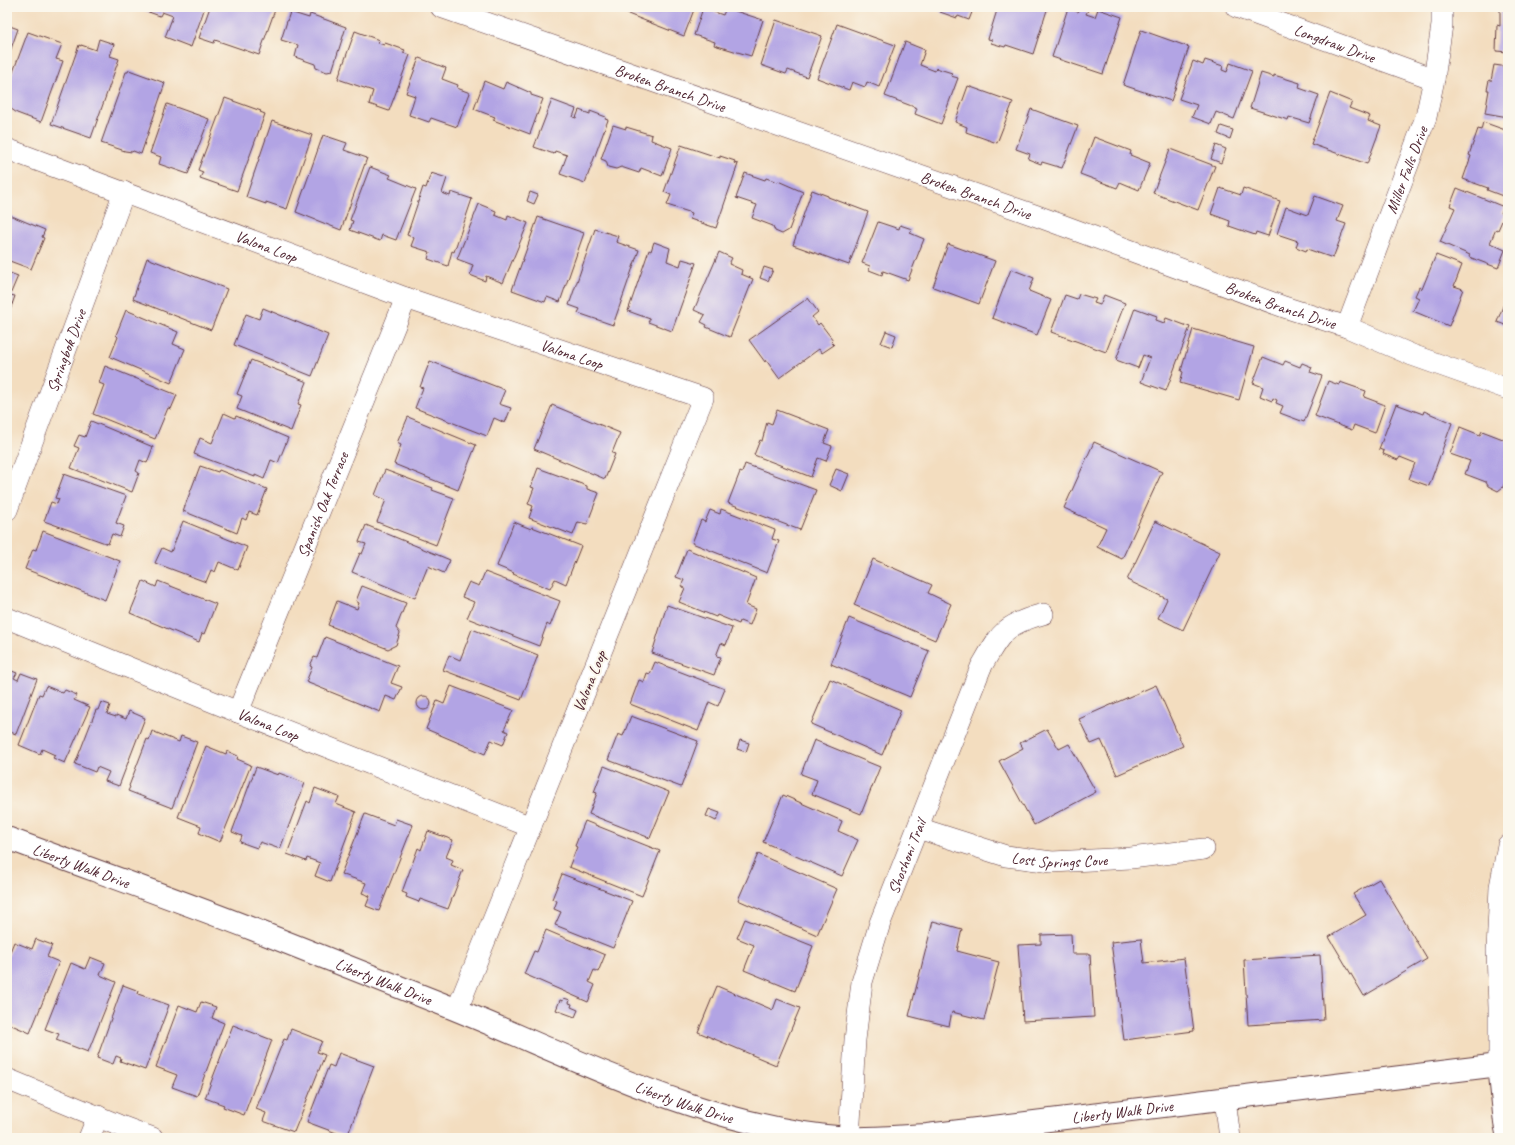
<svg xmlns="http://www.w3.org/2000/svg" width="1515" height="1145" viewBox="0 0 1515 1145" font-family="Caveat,sans-serif">
	<style>
		.building { fill: #b2a4e4 }
		.lines { fill: none; stroke-linecap: round; stroke-linejoin: round }
		.minor-casing { stroke: #633c41; stroke-width: 22 }
		.tertiary-casing { stroke: #633c41; stroke-width: 24 }
		.minor { stroke: #fff; stroke-width: 21 }
		.tertiary { stroke: #fff; stroke-width: 22 }
		.labels { text-anchor: middle; stroke-width: 4; stroke-linejoin: round; paint-order: stroke }
		.street-label { font-size: 16px; fill: #4a1f2b; stroke: #fbf7ec }
	</style>
	<rect width="100%" height="100%" fill="#fbf7ec"/>
	<filter id="ink" filterUnits="userSpaceOnUse"><feTurbulence type="fractalNoise" baseFrequency=".025" numOctaves="2"/><feDisplacementMap in="SourceGraphic" scale="8" xChannelSelector="R" yChannelSelector="G"/><feConvolveMatrix kernelMatrix="1 2 1 2 8 2 1 2 1" color-interpolation-filters="sRGB"/></filter>
	<filter id="wash" filterUnits="userSpaceOnUse"><feTurbulence type="fractalNoise" baseFrequency=".012" numOctaves="4" result="noise"/><feDisplacementMap in="SourceGraphic" scale="16" xChannelSelector="R" yChannelSelector="G"/><feGaussianBlur stdDeviation="0.9" result="paint"/><feColorMatrix in="noise" values="0 0 0 0 0 0 0 0 0 0 0 0 0 0 0 0 0 1.4 0 .05"/><feComposite in="paint" operator="in"/></filter>
	<g filter="url(#wash)">
		<rect width="100%" height="100%" fill="#f3ddbf"/>
		<g id="blocks">
			<!-- building -->
			<path class="building" d="M140 7H205L191 47 165 37 173 16 162 12 160 16 140 9Z
				M210 7H276L259 55 215 40 214 43 199 38Z
				M631 7H695L684 36 628 14Z
				M933 7H974L969 20 958 16 957 18 940 12 941 10Z
				M998 7H1048L1033 54 1006 45 1005 47 991 43 992 40 988 39Z
				M1080 7 1088 10 1086 14 1095 17 1098 9 1122 17 1103 74 1052 57 1068 8 1078 12Z
				M1500 7H1508V52L1496 51 1497 25 1500 26Z
				M703 8 723 15 726 8 763 20 751 56 714 45 715 42 694 35Z
				M290 12 309 18 310 14 346 27 332 71 327 72 316 68 315 64 295 57 298 45 281 40Z
				M776 20 822 36 807 77 788 70 786 74 761 65Z
				M837 24 895 45 879 87 867 82 865 87 852 82 849 90 817 78Z
				M7 25 18 29 7 60Z
				M1141 30 1189 47 1171 101 1123 85Z
				M355 31 379 40 378 43 384 45 385 43 405 50 403 53 410 55 389 111 369 104 373 91 338 79Z
				M28 32 62 44 56 59 63 61 41 122 17 113 7 106V88Z
				M99 39 114 44 110 56 119 59 91 138 51 124 79 45 81 46V45L96 50Z
				M905 42 925 50 920 65 935 71 936 68 952 73 951 76 958 78 941 124 915 114 917 108 885 96Z
				M419 58 446 68 442 79 458 85 457 88 470 93 457 127 431 118 429 122 409 115 415 96 406 93Z
				M1205 60 1223 66 1222 70 1227 72 1230 63 1252 71 1234 119 1216 112 1211 124 1192 117 1197 105 1179 99 1193 61 1203 65Z
				M1494 65 1508 67V117L1485 113 1489 90H1487L1489 80 1491 81Z
				M129 70 165 83 141 154 133 151 132 152 125 151 101 143 126 72H128Z
				M1261 73 1274 77V75L1300 83 1299 88 1319 95 1309 123 1289 117 1288 120 1250 108Z
				M484 81 503 89 506 82 531 93V95L543 99 530 134 493 120 495 117 474 109Z
				M968 86 1013 102 997 143 966 132 967 127 955 122Z
				M1330 93 1352 102 1349 108 1370 116 1368 121 1381 126 1367 164 1311 144Z
				M225 98 261 111 260 112 265 114 237 191 200 178 203 172 198 170Z
				M552 100 576 109 573 117 576 118 579 110 590 114V111L606 117 605 119 608 120 585 183 560 174 567 155 555 151 554 154 534 147Z
				M167 104 209 119 188 174 159 164 161 157 150 153Z
				M1031 109 1078 126 1062 168 1042 162 1041 164 1028 159 1030 154 1016 149Z
				M272 121 312 135 287 209 266 202V204L246 197Z
				M1483 122 1508 131V198L1487 190 1488 188 1463 179 1471 156 1469 155 1478 129 1481 130Z
				M613 125 626 129V127L652 135 651 140 672 148 662 176 641 168 639 173 621 167 616 169 608 167 606 161 601 159Z
				M1221 126 1233 130 1230 139 1218 134Z
				M323 135 347 143 344 150 367 158 341 230 296 212Z
				M1094 137 1131 151 1130 155 1150 163 1139 190 1120 182 1117 188 1080 174Z
				M681 145 720 158V156L735 161 734 163 738 164 716 228 690 219 692 213 667 205 671 195 664 192Z
				M1216 145 1226 149 1221 163 1211 159Z
				M1170 149 1215 166 1198 210 1153 193Z
				M370 167 391 175 389 178 416 189 396 240 382 235 380 241 350 230 353 221 350 220Z
				M431 173 447 178 442 193 450 196 451 192 472 199 454 252 452 251 448 266 428 259 430 252 411 246 414 238 407 235 423 187 426 188Z
				M745 173 765 180 766 178 778 182V181L803 192 789 230 782 234 775 231 773 226 752 218 757 205 736 198Z
				M1220 188 1241 195 1243 188 1280 201 1268 236 1256 232 1255 235 1229 226 1230 221 1211 214Z
				M1457 188 1504 207 1501 213 1505 214 1498 230 1496 229 1490 243 1505 250 1498 268 1469 257 1470 255 1440 242 1455 208 1450 206Z
				M812 190 828 196V197L868 212 849 265 793 245Z
				M530 192 538 195 534 204 527 201Z
				M1315 196 1343 206 1337 221 1346 224 1333 258 1307 249 1306 251 1296 247 1298 241 1277 234 1286 207 1308 215Z
				M479 204 496 211 495 215 507 220 508 215 528 223 503 283 486 276 485 281 470 275 473 265 457 259Z
				M7 214 45 230 42 237 44 238 31 269 7 260Z
				M538 217 584 233 560 302 547 297 545 302 512 290Z
				M878 222 899 229 900 225 912 229 910 233 924 239 908 280 883 271 882 275 869 270 870 266 862 263Z
				M595 229 618 236 616 242 639 250 613 325 578 313 580 309 569 305Z
				M654 242 670 248 667 261 680 266 682 259 696 263 672 331 648 322 650 319 628 311 649 250 651 251Z
				M948 244 995 261 979 304 933 287Z
				M719 252 732 258 729 264 742 270 741 274 753 279 730 337 706 327 707 325 701 322 705 315 694 310Z
				M1436 255 1462 265 1454 286 1463 289 1449 326 1413 311 1419 298 1415 296 1419 287 1422 289Z
				M147 258 227 289 211 330 133 299Z
				M764 267 773 270 768 281 760 278Z
				M1011 269 1034 278 1029 291 1051 300 1037 335 992 318Z
				M7 272 18 276 10 295 15 296 7 319Z
				M1508 293V326L1497 322Z
				M1079 294 1096 299 1094 303 1100 305 1104 295 1125 303 1106 352 1051 332 1065 295 1077 299Z
				M808 298 818 312 812 317 818 325 820 323 833 340 831 342 834 345 822 353 819 349 779 378 766 360 765 362 749 340Z
				M263 308 328 335 312 376 234 345 246 314 259 319Z
				M1135 308 1157 316 1156 320 1164 323 1166 318 1190 327 1166 391 1141 382 1150 358 1143 355 1138 368 1116 360Z
				M126 310 178 332 173 344 185 349 171 383 110 357 118 337 116 335Z
				M1193 329 1254 347 1239 400 1180 383 1183 372 1181 371Z
				M886 331 896 335 892 347 881 343Z
				M1263 357 1283 365 1285 361 1300 367 1302 363 1312 367 1310 372 1322 376 1304 422 1280 413 1283 406 1276 403 1277 400 1273 398 1272 401 1260 396 1263 387 1253 383Z
				M251 360 307 382 298 404 301 405 291 431 237 409 242 396 237 394Z
				M430 361 505 390 499 404 511 408 505 423 494 418 487 436 415 408 423 388 420 387Z
				M105 366 177 395 171 409 168 408 155 439 93 414 104 385 99 383Z
				M1328 381 1339 385 1340 382 1366 391 1364 397 1385 405 1375 433 1354 425 1352 430 1315 416Z
				M1396 404 1423 414 1424 411 1452 423 1429 486 1409 479 1415 463 1400 457 1398 460 1383 454 1384 451 1379 449Z
				M552 405 620 433 612 453 615 454 605 479 534 449Z
				M777 410 829 430 824 443 832 446 826 461 818 458 811 477 754 455 760 440 762 441 767 422 772 424Z
				M224 413 235 418 236 416 288 438 278 463 271 460 264 479 255 475V477L194 454 200 438 212 443Z
				M408 417 476 445 458 490 394 464 401 445 397 443Z
				M91 421 153 447 147 463 140 460 136 471 139 473 132 492 71 468 79 448 74 446 79 435 85 437Z
				M1460 427 1480 435 1482 431 1508 441V474L1503 487 1498 491 1488 486 1486 482 1465 474 1470 461 1450 454Z
				M1094 442 1162 472 1122 559 1097 547 1106 528 1064 508Z
				M745 464 816 490 800 530 728 503 740 472 742 473Z
				M200 466 218 472 219 470 267 489 257 515 249 512 246 520 242 518 237 533 183 511Z
				M538 468 587 486V489L599 493 587 524 578 522 573 535 529 518 533 506 528 504 534 488 531 487Z
				M836 469 849 474 842 491 829 485Z
				M385 470 433 488 432 490 454 498 436 545 377 522 386 500 375 495Z
				M64 474 126 496 116 523 124 526 120 537 112 534 108 544 44 521 51 502 57 504 59 499 55 498Z
				M721 509 775 530 772 539 779 541 767 573 692 543 701 520 705 522 710 510 720 514Z
				M183 521 247 547 238 570 219 562 215 572 211 570 206 582 155 563 162 548 171 552Z
				M1155 521 1220 552 1183 630 1158 618 1167 599 1127 580Z
				M514 522 531 529 532 527 581 546 566 584 555 579 550 589 513 574 514 573 497 566Z
				M366 525 450 560 444 573 428 566 415 598 352 572 360 553 362 554 366 544 359 542Z
				M43 531 120 561 105 600 25 569 33 549 36 550Z
				M687 549 756 578 746 605 756 609 750 625 740 621 739 624 717 615 716 617 679 602 685 588 681 586 684 580 676 577Z
				M873 559 932 585 928 593 951 604 935 640 854 605Z
				M485 572 560 601 550 626 547 624 539 646 467 618 474 602 462 597 469 582 479 586Z
				M143 581 156 587 158 581 216 604 204 634 202 633 199 642 130 613Z
				M362 586 406 603 396 628 400 633 396 645 388 649 328 625 337 601 357 609 359 603 356 601Z
				M667 605 732 628 726 645 721 643 716 656 721 657 714 675 652 653Z
				M849 618 929 651 910 697 831 664Z
				M472 629 538 655 521 700 443 670 449 655 460 660Z
				M325 637 398 666 391 683 402 687 396 700 386 696 380 712 306 682 312 667 310 666 314 657 317 658Z
				M655 662 725 689 718 706 709 702 698 731 630 704 639 680 644 682 647 673 650 674Z
				M7 669 17 673 14 678 18 680 21 673 37 679 16 734 7 731Z
				M830 679 901 710 882 755 811 724Z
				M1156 685 1183 746 1117 775 1101 740 1091 744 1079 719Z
				M46 686 63 693 65 690 77 695 74 700 90 707 65 763 53 758 55 755 42 749 40 754 19 745 39 694 42 695Z
				M451 686 513 710 504 730 508 732 503 745 491 740 485 754 426 729 437 701 444 704Z
				M417 703a7 7 0 1 1 14 0a7 7 0 1 1-14 0Z
				M101 702 110 705 107 714 116 717V715L126 719 129 711 145 718 119 786 105 781 109 772 97 767 95 772 75 764 96 710H98Z
				M631 716 698 741 681 787 608 760 618 734 623 736Z
				M1047 729 1059 749 1069 744 1096 792 1034 825 999 761 1023 748 1020 743Z
				M152 731 179 742 181 736 197 742 172 808 128 791 130 787 129 786 147 739 149 740Z
				M740 740 749 743 746 752 737 749Z
				M814 740 880 767 861 814 812 794 817 780 801 774Z
				M206 746 226 754 227 751 238 756 237 759 251 765 220 842 199 833 201 826 178 817Z
				M604 766 669 792 650 838 589 814 597 793 594 792Z
				M256 767 278 775 279 773 305 783 280 849 260 842 257 848 240 842 242 836 232 832Z
				M315 788 339 797 336 804 356 812 330 882 315 876 320 863 307 858 306 861 287 854 307 801 310 803Z
				M783 795 842 821 838 831 858 840 842 876 763 842Z
				M709 809 720 813 716 821 706 816Z
				M365 814 394 825 396 819 413 825 379 911 366 906 370 896 362 893 366 883 341 874Z
				M585 821 660 851 642 896 569 867 577 847 575 846Z
				M428 831 453 840 446 857 453 860 451 865 463 870 448 909 420 899 419 902 406 897 407 894 402 892 418 848 421 850Z
				M758 854 837 889 817 935 738 900Z
				M562 874 632 901 613 948 555 925 561 912 554 909 557 901 552 899Z
				M1379 879 1427 959 1364 996 1329 937 1366 915 1353 894Z
				M745 919 813 946 795 991 744 970 754 945 737 938Z
				M933 921 962 929 957 951 999 962 984 1020 952 1012 949 1026 909 1016Z
				M546 930 605 955 598 972 594 970 589 982 595 985 588 1002 524 974 534 951 537 952Z
				M1071 934 1072 954H1090L1094 1017 1023 1021 1018 945 1041 944V935Z
				M36 939 52 945 47 957 59 962 30 1033 7 1023 8 1020H7V959L14 942 32 949Z
				M1141 939 1144 963 1184 958 1194 1031 1124 1040 1111 942Z
				M1320 955 1324 1020 1248 1025 1244 960Z
				M90 957 105 963 100 975 116 982 88 1052 56 1040 59 1034 45 1029 71 963 85 969Z
				M123 985 139 991 138 994 169 1005 145 1070 120 1061 121 1058 116 1056 113 1064 97 1058Z
				M717 986 773 1010 777 999 800 1008 776 1065 698 1032Z
				M564 998 570 1000 569 1003 572 1004 571 1007 578 1010 575 1017 556 1010 560 1000 563 1001Z
				M201 1002 216 1007 212 1018 224 1023 197 1096 172 1087 177 1075 156 1067 179 1005 197 1012Z
				M233 1025 272 1040 244 1115 223 1107 224 1105 205 1098Z
				M291 1029 322 1041 317 1052 325 1055 294 1132 263 1121 266 1113 256 1109 284 1039 287 1040Z
				M339 1053 374 1066 347 1137 307 1122 329 1065 334 1067Z"/>
		</g>
	</g>
	<g filter="url(#ink)">
		<use href="#blocks" fill-opacity="0" stroke="#633c41" stroke-width="1"/>
		<g class="lines">
			<defs>
				<g id="minor">
					<path id="s1" d="M441 7 1037 216 1284 307 1347 327 1412 355 1508 389"/>
					<path id="s2" d="M1236 7 1434 79"/>
					<path id="s3" d="M7 149 406 298 703 398 457 1010"/>
					<path id="s4" d="M1347 327 1426 117 1434 79 1442 25V7"/>
					<path id="s5" d="M7 510 124 192"/>
					<path id="s6" d="M7 618 238 712 531 827"/>
					<path id="s7" d="M238 712 406 298"/>
					<path id="s8" d="M918 828 1006 856 1052 862 1131 858 1204 849"/>
					<path d="M1499 1065V1008L1497 951 1500 887 1508 845"/>
					<path d="M7 1079 118 1125 153 1138"/>
					<path d="M1225 1099 1230 1138"/>
					<path d="M89 1138 98 1116"/>
					<path id="s9" d="M849 1138 855 1040 862 982 880 923 981 667C1001 633 1003 625 1043 614"/>
				</g>
				<g id="tertiary">
					<path id="s10" d="M7 838C90 869 173 898 255 930 316 954 376 978 437 1002 572 1055 702 1128 849 1138 875 1139 901 1136 927 1135L1499 1065 1505 1123 1508 1138"/>
				</g>
			</defs>
			<!-- minor casing -->
			<use href="#minor" class="minor-casing"/>
			<!-- tertiary casing -->
			<use href="#tertiary" class="tertiary-casing"/>
			<!-- minor -->
			<use href="#minor" class="minor"/>
			<!-- tertiary -->
			<use href="#tertiary" class="tertiary"/>
		</g>
	</g>
	<g class="labels">
		<!-- street labels -->
		<g class="street-label">
			<text dy="6" stroke="none"><textPath href="#s2" startOffset="105">Longdraw Drive</textPath></text>
			<text dy="6" stroke="none"><textPath href="#s1" startOffset="243">Broken Branch Drive</textPath></text>
			<text dy="6" stroke="none"><textPath href="#s4" startOffset="168">Miller Falls Drive</textPath></text>
			<text dy="6" stroke="none"><textPath href="#s1" startOffset="567">Broken Branch Drive</textPath></text>
			<text dy="6" stroke="none"><textPath href="#s3" startOffset="277">Valona Loop</textPath></text>
			<text dy="6" stroke="none"><textPath href="#s1" startOffset="891">Broken Branch Drive</textPath></text>
			<text dy="6" stroke="none"><textPath href="#s5" startOffset="170">Springbok Drive</textPath></text>
			<text dy="6" stroke="none"><textPath href="#s3" startOffset="601">Valona Loop</textPath></text>
			<text dy="6" stroke="none"><textPath href="#s7" startOffset="224">Spanish Oak Terrace</textPath></text>
			<text transform="translate(589 681) rotate(-68)" y="6">Valona Loop</text>
			<text dy="6" stroke="none"><textPath href="#s6" startOffset="282">Valona Loop</textPath></text>
			<text dy="6" stroke="none"><textPath href="#s9" startOffset="290">Shoshoni Trail</textPath></text>
			<text dy="6" stroke="none"><textPath href="#s8" startOffset="146">Lost Springs Cove</textPath></text>
			<text dy="6" stroke="none"><textPath href="#s10" startOffset="79">Liberty Walk Drive</textPath></text>
			<text dy="6" stroke="none"><textPath href="#s10" startOffset="403">Liberty Walk Drive</textPath></text>
			<text dy="6" stroke="none"><textPath href="#s10" startOffset="727">Liberty Walk Drive</textPath></text>
			<text dy="6" stroke="none"><textPath href="#s10" startOffset="1171">Liberty Walk Drive</textPath></text>
		</g>
	</g>
	<!-- margin -->
	<rect width="1515" height="1145" fill="none" stroke="#fbf7ec" stroke-width="24"/>
</svg>
